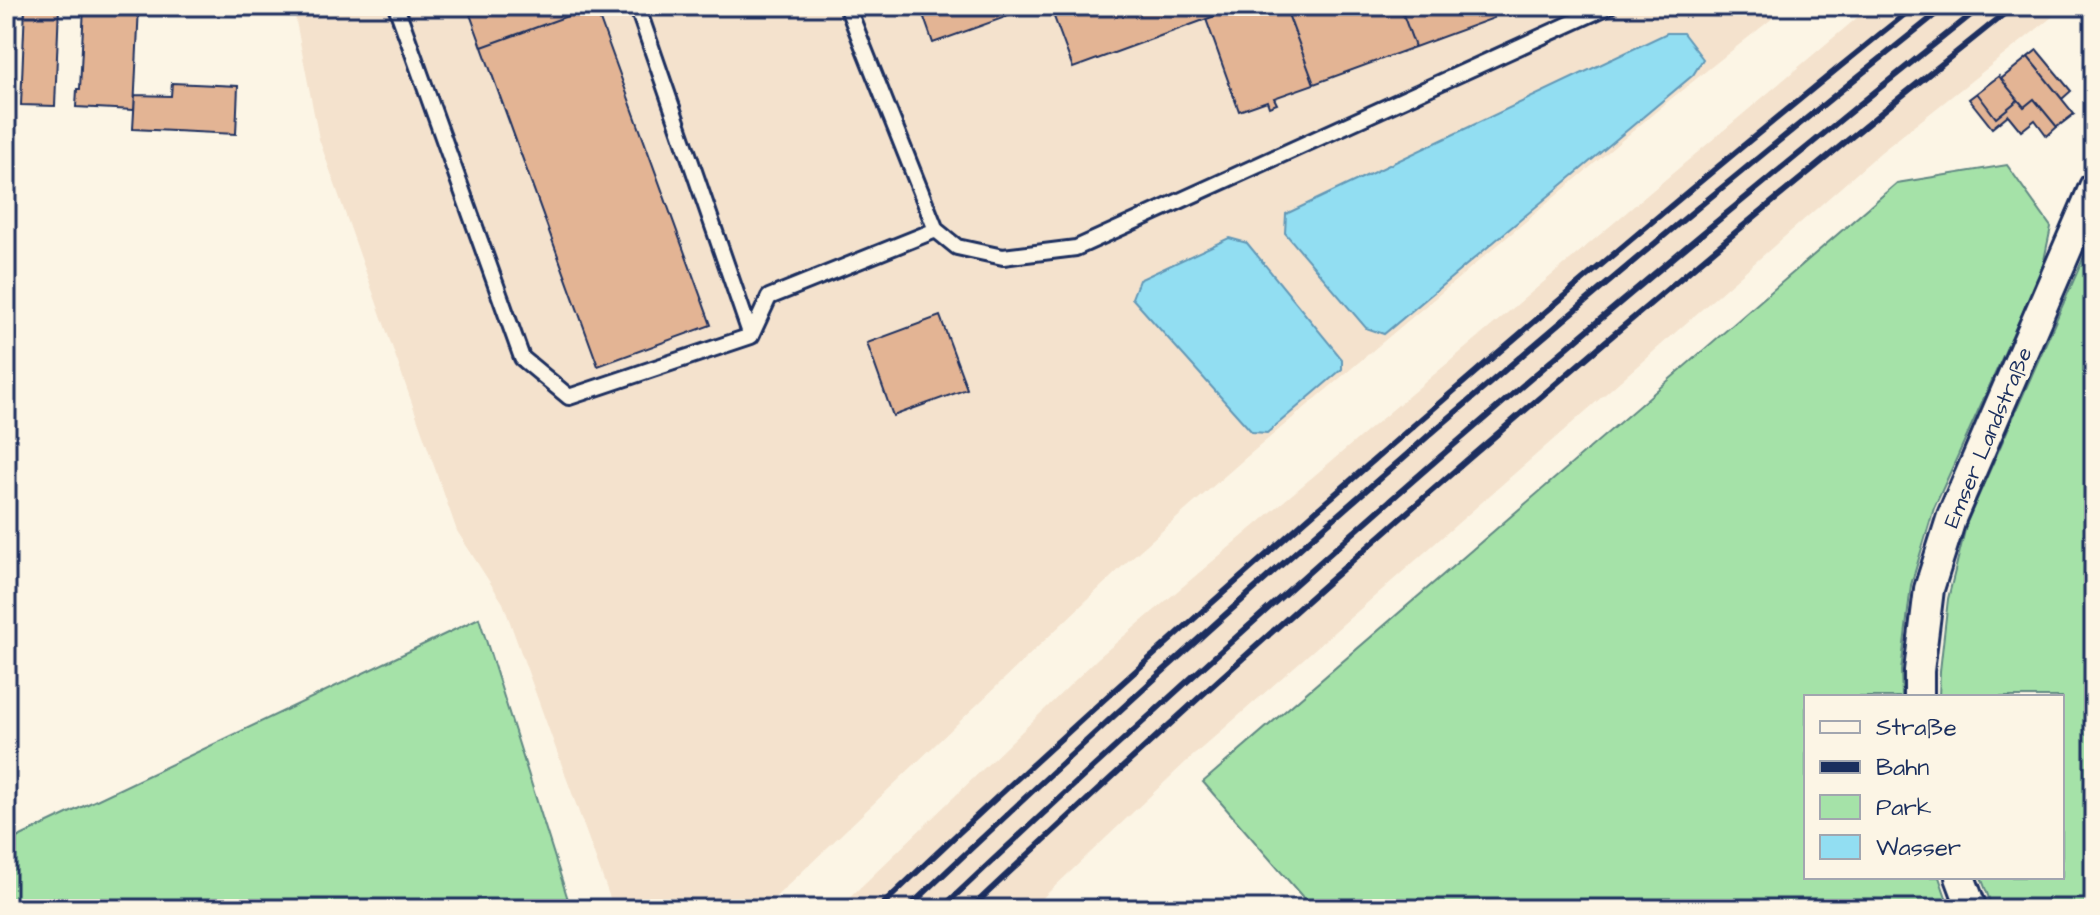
<svg xmlns="http://www.w3.org/2000/svg" width="2100" height="915" viewBox="0 0 2100 915" font-family="'Architects Daughter',sans-serif">
	<style>
		.built { fill: #f4e2cd }
		.green { fill: #a5e2a8; stroke: #608883; stroke-width: 2 }
		.water { fill: #92def2; stroke: #6298b7; stroke-width: 2 }
		.building { fill: #e3b494; stroke: #1b2f5e; stroke-width: 2 }
		.lines { fill: none; stroke-linecap: round; stroke-linejoin: round }
		.lane-casing { stroke: #1b2f5e; stroke-width: 20 }
		.street-casing { stroke: #1b2f5e; stroke-width: 34 }
		.lane { stroke: #fcf5e5; stroke-width: 14 }
		.street { stroke: #fcf5e5; stroke-width: 28 }
		.rail { stroke: #1b2f5e; stroke-width: 6 }
		.labels { text-anchor: middle; stroke-width: 8; stroke-linejoin: round; paint-order: stroke }
		.street-label { font-size: 22px; fill: #1b2f5e; stroke: #fcf5e5 }
	</style>
	<rect width="100%" height="100%" fill="#fcf5e5"/>
	<filter id="ink" filterUnits="userSpaceOnUse"><feTurbulence type="fractalNoise" baseFrequency=".0125" numOctaves="2"/><feDisplacementMap in="SourceGraphic" scale="16" xChannelSelector="R" yChannelSelector="G"/><feConvolveMatrix kernelMatrix="1 2 1 2 8 2 1 2 1" color-interpolation-filters="sRGB"/></filter>
	<g filter="url(#ink)">
		<!-- built -->
		<path class="built" d="M293 6H1788L1672 98 1243 460 1129 560 763 909H614L503 603 457 531 319 139Z
			M1871 6H2066L1881 152 1187 761 1031 909H838L1098 658Z"/>
		<!-- green -->
		<path class="green" d="M2007 165 2051 227 2042 270 1934 508 1911 585 1901 671 1902 697H1806V877H1939L1950 909H1313L1203 782 1897 183Z
			M2094 234V900L2083 909H1993L1981 877H2062V697H1939L1940 671 1948 599 1967 522Z
			M479 618 571 909H6V843Z"/>
		<!-- water -->
		<path class="water" d="M1667 33H1683L1703 59 1693 75 1384 334 1366 328 1285 233 1286 214Z
			M1229 238 1247 243 1342 359V369L1267 433 1252 432 1132 298 1139 280Z"/>
		<!-- building -->
		<path class="building" d="M25 6H59L55 106 21 105Z
			M84 6H139L134 110 76 107 77 89H80Z
			M467 6H595L482 47Z
			M595 6 711 325 598 366 482 47Z
			M920 6H1036L933 43Z
			M1050 6H1242L1073 68Z
			M1242 6H1285L1314 84 1274 98 1277 104 1269 107 1267 101 1239 111 1206 19Z
			M1285 6H1400L1415 47 1314 84Z
			M1400 6H1490L1494 18 1415 47Z
			M2037 50 2071 91 2062 99 2028 57Z
			M2028 57 2074 114 2057 127 2034 99 2024 107 2001 79Z
			M1999 76 2018 100 1996 118 1977 93Z
			M172 83 238 86 236 134 133 129 135 95 171 96Z
			M1977 93 1996 118 2018 100 2024 107 2034 99 2057 127 2047 136 2035 120 2021 131 2008 115 1992 128 1969 99Z
			M940 316 967 389 893 416 867 343Z"/>
		<g class="lines">
			<defs>
				<path id="lane" d="M396 6 522 358 569 397 751 336 769 297 936 230
					M637 6 751 336
					M847 6 936 230 957 247 1003 257 1076 248 1609 6"/>
				<path id="street" d="M1919 697V671L1929 589 1952 516 2094 187
					M1960 877 1972 909"/>
			</defs>
			<!-- lane casing -->
			<use href="#lane" class="lane-casing"/>
			<!-- street casing -->
			<use href="#street" class="street-casing"/>
			<!-- lane -->
			<use href="#lane" class="lane"/>
			<!-- street -->
			<use href="#street" class="street"/>
			<!-- rail -->
			<path class="rail" d="M878 909C1013 780 1152 655 1292 532 1496 352 1703 176 1915 6
				M907 909C1239 593 1587 292 1946 6
				M941 909C1275 594 1622 292 1982 6
				M970 909C1305 594 1653 293 2014 6"/>
		</g>
	</g>
	<g class="labels">
		<!-- street labels -->
		<g class="street-label">
			<text transform="translate(1987 437) rotate(-67)" y="8">Emser Landstraße</text>
		</g>
	</g>
	<!-- margin -->
	<rect width="2100" height="915" fill="none" stroke="#fcf5e5" stroke-width="32"/>
	<rect x="16" y="16" width="2068" height="883" fill="none" stroke="#1b2f5e" stroke-width="3" filter="url(#ink)"/>
	<!-- legend -->
	<rect x="1804" y="695" width="260" height="184" fill="#fcf5e5" stroke="#a2a6af" stroke-width="2"/>
	<rect x="1820" y="721" width="40" height="12" fill="#fcf5e5" stroke="#a2a6af" stroke-width="2"/>
	<text x="1876" y="735" font-size="24" fill="#1b2f5e">Straße</text>
	<rect x="1820" y="761" width="40" height="12" fill="#1b2f5e" stroke="#a2a6af" stroke-width="2"/>
	<text x="1876" y="775" font-size="24" fill="#1b2f5e">Bahn</text>
	<rect x="1820" y="795" width="40" height="24" fill="#a5e2a8" stroke="#a2a6af" stroke-width="2"/>
	<text x="1876" y="815" font-size="24" fill="#1b2f5e">Park</text>
	<rect x="1820" y="835" width="40" height="24" fill="#92def2" stroke="#a2a6af" stroke-width="2"/>
	<text x="1876" y="855" font-size="24" fill="#1b2f5e">Wasser</text>
</svg>
